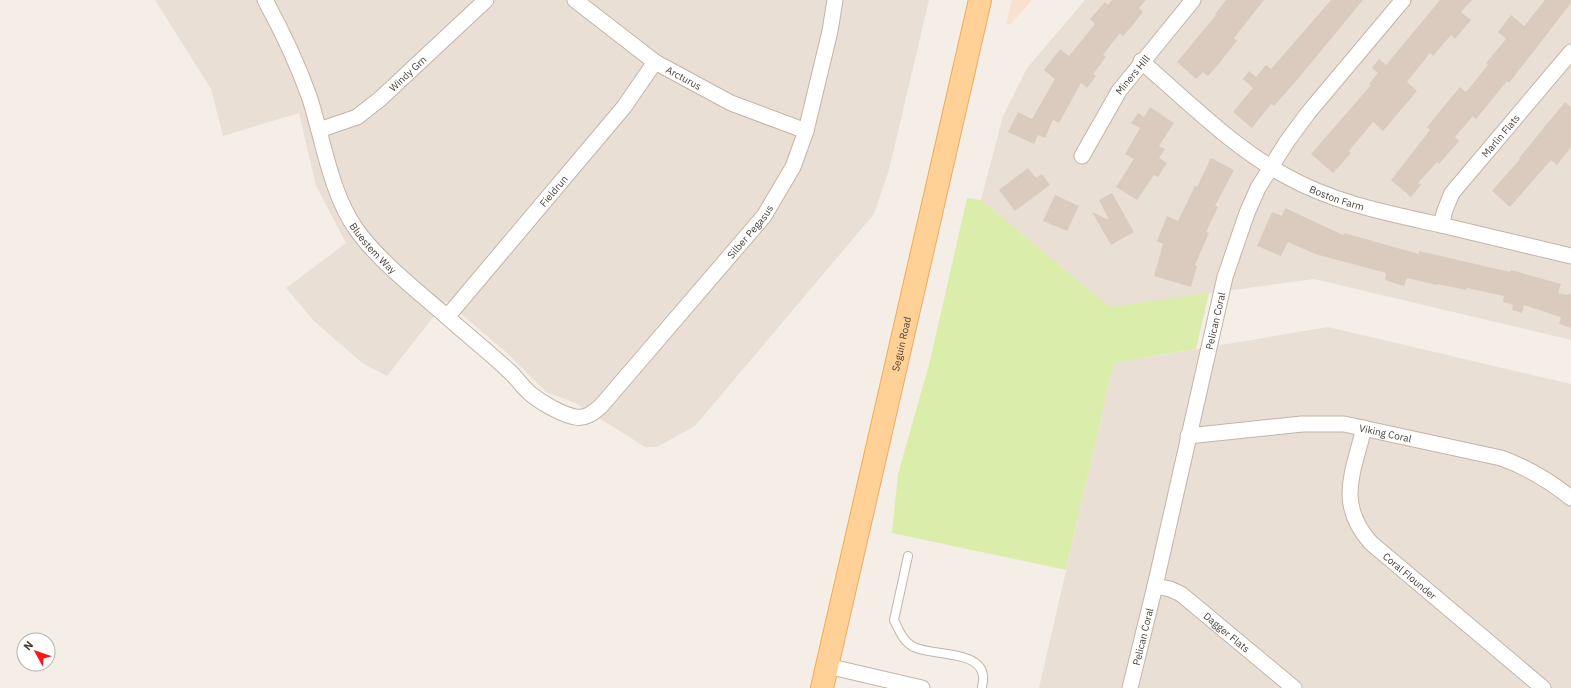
<svg xmlns="http://www.w3.org/2000/svg" width="1571" height="688" viewBox="0 0 1571 688" font-family="'IBM Plex Sans',sans-serif">
	<style>
		.residential { fill: #eadfd4 }
		.commercial { fill: #f9e1d0 }
		.green { fill: #daedab }
		.building { fill: #dbcbbe }
		.lines { fill: none; stroke-linecap: round; stroke-linejoin: round }
		.service-casing { stroke: #c2b5a8; stroke-width: 10 }
		.minor-casing { stroke: #c2b5a8; stroke-width: 17 }
		.primary-casing { stroke: #f0ab5a; stroke-width: 24 }
		.service { stroke: #fff; stroke-width: 8 }
		.minor { stroke: #fff; stroke-width: 15 }
		.primary { stroke: #ffd196; stroke-width: 22 }
		.labels { text-anchor: middle; stroke-width: 3; stroke-linejoin: round; paint-order: stroke }
		.street-label { font-size: 10px; fill: #493e35; stroke: #fff }
	</style>
	<rect width="100%" height="100%" fill="#f5eee7"/>
	<!-- residential -->
	<path class="residential" d="M155 0H929L889 170 874 214 695 426 657 447H645L575 403 546 392 507 353 446 301 387 376 362 363 314 321 286 288 346 243 316 186 299 113 223 136 211 89Z
		M1085 0H1571V340L1314 279 1110 307 981 200 1003 116 1027 68Z
		M1328 327 1571 384V688H1039L1114 363Z"/>
	<!-- commercial -->
	<path class="commercial" d="M1012 0H1032L1011 24H1006Z"/>
	<!-- green -->
	<path class="green" d="M967 198 981 200 1110 307 1209 293 1196 349 1114 363 1066 570 892 533 898 474 930 361Z"/>
	<!-- building -->
	<path class="building" d="M1112 0H1146L1139 8 1143 12 1132 26 1123 36 1120 33 1103 55 1106 57 1093 74 1096 76 1087 88 1081 83 1059 123 1053 120 1045 138 1038 135 1034 144 1008 132 1018 112 1032 119 1055 79 1044 70 1060 49 1069 56 1095 24 1090 19 1105 2 1108 5Z
		M1226 0H1264L1234 38 1237 41 1217 66 1208 76 1203 72 1196 79 1177 62 1216 15 1215 14Z
		M1331 0H1363L1297 80 1274 106 1271 104 1252 128 1233 112 1253 88 1243 79 1249 71 1256 77 1266 65 1271 69Z
		M1440 0H1472L1461 12 1471 20 1455 39 1451 35 1433 56 1430 53 1407 82 1417 91 1383 131 1373 122 1349 151 1351 153 1333 173 1311 154 1371 85 1369 84 1378 73 1372 68 1379 59 1386 65Z
		M1545 0H1571V3L1509 83 1507 81 1476 119 1473 116 1455 137 1459 141 1439 164 1437 162 1418 183 1421 185 1411 197 1391 180 1430 130 1427 127 1444 106 1460 87 1466 92 1488 65 1486 63 1506 39 1498 32 1511 15 1524 26Z
		M1565 102 1571 107V147L1557 165 1551 160 1510 207 1492 191 1520 159 1519 158Z
		M1150 107 1174 123 1159 146 1165 149 1159 158 1167 163 1158 177 1154 175 1137 200 1116 187 1134 159 1125 154 1140 128 1131 123 1138 113 1144 117Z
		M1211 158 1234 170 1215 206 1218 207 1206 232 1209 233 1195 265 1197 266 1191 287 1154 276 1163 244 1157 241 1167 216 1178 221 1195 186 1197 187Z
		M1028 168 1036 178 1042 174 1050 185 1015 211 999 190Z
		M1112 193 1134 232 1111 245 1092 212 1109 220 1099 200Z
		M1055 195 1079 206 1067 231 1043 221Z
		M1285 208 1343 235 1344 233 1419 254V251L1510 272 1511 270 1561 284 1558 293 1567 295 1568 294H1571V328L1559 324 1561 317 1524 305 1522 313 1512 310 1513 305 1503 302 1504 296 1467 288 1466 290 1437 284V285L1407 278 1404 286 1385 280 1386 273 1315 254 1288 242 1281 256 1257 246 1272 212 1282 216Z"/>
	<g class="lines">
		<defs>
			<path id="service" d="M908 556 894 620C899 630 903 642 914 647 931 656 981 650 983 676 984 679 982 684 982 688"/>
			<g id="minor">
				<path id="s1" d="M265 0C282 31 297 63 309 96 323 138 330 192 356 229 380 263 423 295 454 323 472 339 491 354 509 371 517 378 523 388 532 395 542 403 561 414 575 417 586 419 593 413 601 406L764 216 793 167 806 131 830 31 835 0"/>
				<path id="s2" d="M575 0 655 62 731 103 806 131"/>
				<path id="s3" d="M1141 61C1186 100 1234 148 1286 176 1334 203 1387 213 1441 225 1484 235 1528 246 1571 256"/>
				<path id="s4" d="M319 130 357 117 380 99 486 0"/>
				<path id="s5" d="M1082 156 1119 91 1193 0"/>
				<path id="s6" d="M1441 225 1445 210 1452 193 1571 52"/>
				<path id="s7" d="M447 317 624 107 655 62"/>
				<path id="s8" d="M1364 428C1353 473 1336 504 1371 543L1543 688"/>
				<path id="s9" d="M1188 436 1302 424H1344L1501 458C1526 467 1550 481 1571 498"/>
				<path id="s10" d="M1155 586 1170 589 1181 594 1294 688"/>
				<path d="M827 666 922 688"/>
				<path id="s11" d="M1130 688 1155 586 1225 277 1247 213 1258 188 1286 143 1308 113 1403 0"/>
			</g>
			<g id="primary">
				<path id="s12" d="M822 688 980 0"/>
			</g>
		</defs>
		<!-- service casing -->
		<use href="#service" class="service-casing"/>
		<!-- minor casing -->
		<use href="#minor" class="minor-casing"/>
		<!-- primary casing -->
		<use href="#primary" class="primary-casing"/>
		<!-- service -->
		<use href="#service" class="service"/>
		<!-- minor -->
		<use href="#minor" class="minor"/>
		<!-- primary -->
		<use href="#primary" class="primary"/>
	</g>
	<g class="labels">
		<!-- street labels -->
		<g class="street-label">
			<text dy="4" stroke="none"><textPath href="#s4" startOffset="107">Windy Grn</textPath></text>
			<text dy="4" stroke="none"><textPath href="#s5" startOffset="96">Miners Hill</textPath></text>
			<text dy="4" stroke="none"><textPath href="#s2" startOffset="134">Arcturus</textPath></text>
			<text dy="4" stroke="none"><textPath href="#s6" startOffset="109">Marlin Flats</textPath></text>
			<text dy="4" stroke="none"><textPath href="#s7" startOffset="165">Fieldrun</textPath></text>
			<text dy="4" stroke="none"><textPath href="#s3" startOffset="241">Boston Farm</textPath></text>
			<text dy="4" stroke="none"><textPath href="#s1" startOffset="797">Silber Pegasus</textPath></text>
			<text dy="4" stroke="none"><textPath href="#s1" startOffset="273">Bluestem Way</textPath></text>
			<text dy="4" stroke="none"><textPath href="#s11" startOffset="377">Pelican Coral</textPath></text>
			<text dy="4" stroke="none"><textPath href="#s12" startOffset="353">Seguin Road</textPath></text>
			<text dy="4" stroke="none"><textPath href="#s9" startOffset="199">Viking Coral</textPath></text>
			<text dy="4" stroke="none"><textPath href="#s8" startOffset="173">Coral Flounder</textPath></text>
			<text dy="4" stroke="none"><textPath href="#s10" startOffset="87">Dagger Flats</textPath></text>
			<text dy="4" stroke="none"><textPath href="#s11" startOffset="53">Pelican Coral</textPath></text>
		</g>
	</g>
	<!-- north arrow -->
	<g transform="translate(36 652) rotate(310)"><circle r="19" fill="#ffffff" stroke="#b6b2ae"/>
	<path d="M0-3L7 15L0 10L-7 15Z" fill="#ff1415"/>
	<text y="-6" font-size="11" font-weight="bold" text-anchor="middle" fill="#493e35">N</text>
	</g>
</svg>
